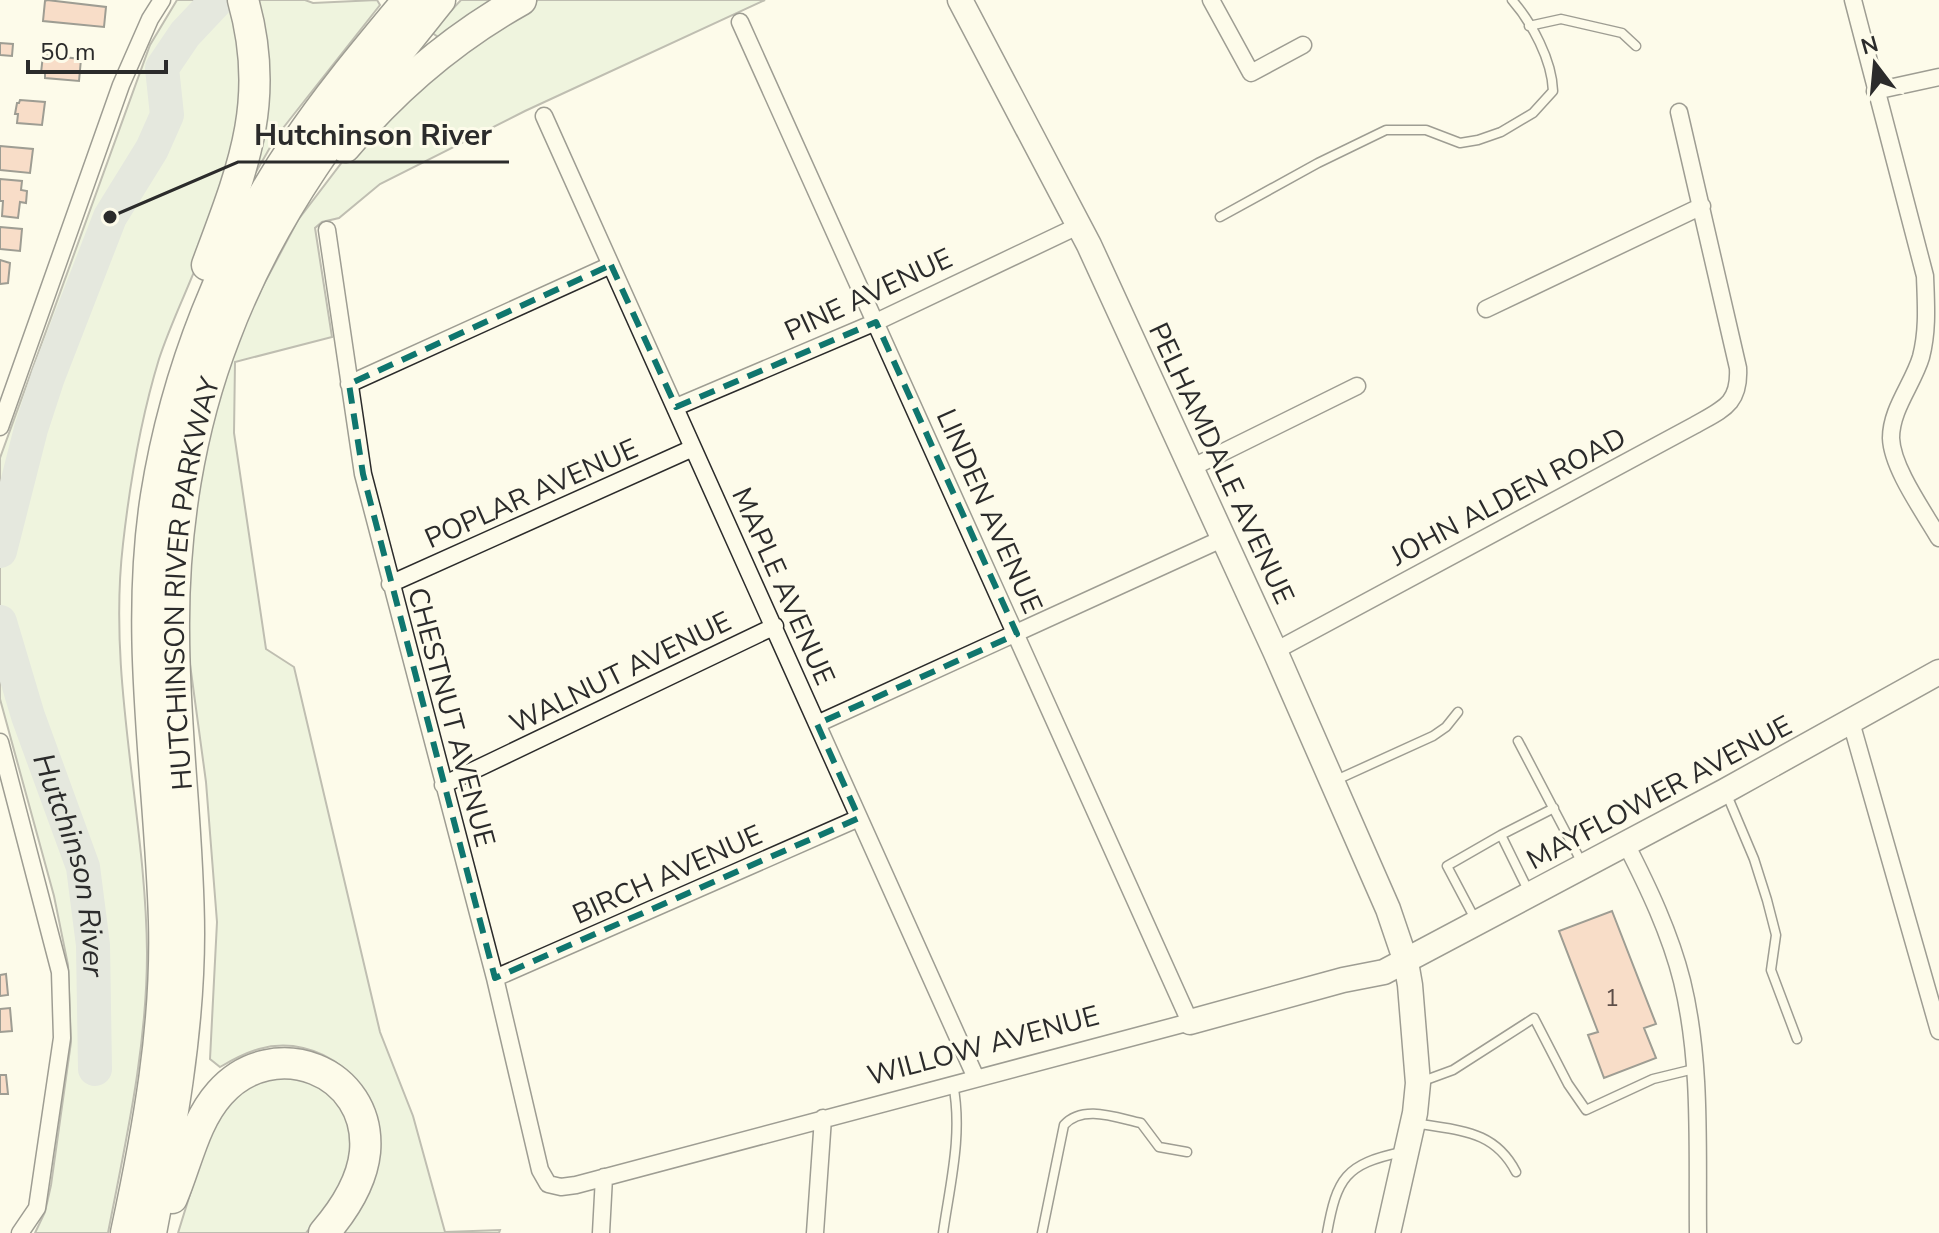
<svg xmlns="http://www.w3.org/2000/svg" width="1939" height="1233" viewBox="0 0 1939 1233" font-family="'Nunito Sans',sans-serif">
	<style>
		.green { fill: #deebd1; stroke: #74746e; stroke-width: 2 }
		.lines { fill: none; stroke-linecap: round; stroke-linejoin: round }
		.river { stroke: #c7d0d0; stroke-width: 34 }
		.building { fill: #f2b8a0; stroke: #2b2b2b; stroke-width: 2 }
		.lane-casing { stroke: #2b2b2b; stroke-width: 11 }
		.street-casing { stroke: #2b2b2b; stroke-width: 19 }
		.secondary-casing { stroke: #2b2b2b; stroke-width: 27 }
		.highway-casing { stroke: #2b2b2b; stroke-width: 33 }
		.lane { stroke: #fdfbea; stroke-width: 8 }
		.street { stroke: #fdfbea; stroke-width: 16 }
		.secondary { stroke: #fdfbea; stroke-width: 24 }
		.highway { stroke: #fdfbea; stroke-width: 30 }
		.marked { fill: none; stroke: #0f766e; stroke-width: 6; stroke-dasharray: 16 10; stroke-linejoin: round }
		.labels { text-anchor: middle; stroke-width: 6; stroke-linejoin: round; paint-order: stroke }
		.number-label { font-size: 24px; fill: #5d4e48 }
		.street-label { font-size: 28px; fill: #2b2b2b; stroke: #fdfbea }
		.water-label { font-size: 30px; font-style: italic; fill: #2b2b2b; stroke: #fdfbea }
		.leader { fill: none; stroke: #2b2b2b; stroke-width: 3 }
		.callout-dot { fill: #2b2b2b; stroke: #fdfbea; stroke-width: 3 }
		.callout-label { font-size: 30px; text-anchor: middle; font-weight: bold; fill: #2b2b2b; stroke: #fdfbea; stroke-width: 6; stroke-linejoin: round; paint-order: stroke }
	</style>
	<rect width="100%" height="100%" fill="#fdfbea"/>
	<!-- green -->
	<path class="green" d="M177 0H236C238 31 244 70 240 101 234 148 221 196 206 241 192 281 172 319 159 359 141 418 130 482 123 544 107 680 146 816 147 953 147 1048 126 1140 108 1233H35L45 1212 51 1185 71 1042 68 965 54 896 0 699V458L150 45Z
		M251 0H305L313 3 377 0 380 5 276 137 256 172H252Z
		M461 0H496L441 39 431 32Z
		M538 0H765L525 111 380 184 339 218 322 222 315 228 332 337 235 362 234 433 266 649 294 667 380 1032 413 1116 445 1232 500 1230 499 1233H341C348 1224 358 1214 363 1204 369 1193 377 1157 378 1144 381 1082 319 1032 259 1049 245 1053 232 1060 220 1067L210 1059 217 922 206 782 189 657 186 532 209 425 237 335 298 220 346 157 472 41Z
		M272 1074 308 1075 329 1089 355 1132 343 1188 306 1233H178L213 1120 238 1087Z"/>
	<g class="lines">
		<!-- river -->
		<g class="river">
			<path d="M0 551 31 429 48 377 110 217 152 149 167 115 162 68 185 34 217 0"/>
			<path id="s1" d="M0 622 28 716 83 867 93 945 95 1069"/>
		</g>
	</g>
	<!-- building -->
	<path class="building" d="M47 0 106 7 104 27 43 21 45 1Z
		M0 43 13 44 12 56 0 55Z
		M43 55 81 59 79 81 45 78V73H41Z
		M20 100 45 102 42 125 17 123 18 114H15L17 103H19Z
		M0 146 33 149 30 173 0 170Z
		M0 179 22 181 21 190 27 191 26 203 20 202 18 218 2 216 3 201H0Z
		M0 227 22 229 20 251 0 249Z
		M0 260 10 263 8 283 0 284Z
		M1612 911 1656 1024 1644 1028 1656 1058 1604 1078 1588 1035 1598 1032 1559 931Z
		M6 974 8 995 0 996V975Z
		M10 1008 12 1031 0 1032V1009Z
		M0 1075H6L8 1094H0Z"/>
	<g class="lines">
		<defs>
			<path id="lane" d="M1529 26 1561 19 1622 33 1636 46
				M1220 217 1318 163 1386 130H1426L1460 143 1478 140 1501 132 1533 113 1553 91C1552 60 1532 23 1512 0
				M1518 741 1583 865
				M1334 781 1433 736 1446 727 1458 712
				M1727 795 1754 859 1767 900 1776 935 1771 970 1797 1039
				M1529 892 1501 835 1554 808
				M1475 919 1447 866 1501 835
				M1423 1081 1453 1070 1534 1018 1568 1084 1586 1110 1653 1079 1694 1069
				M1415 1123C1458 1131 1494 1129 1516 1172
				M943 1233C950 1184 963 1134 953 1084
				M1042 1233 1064 1125C1083 1104 1117 1118 1141 1123L1159 1147 1187 1152
				M1327 1233C1337 1178 1345 1164 1402 1152"/>
			<path id="street" d="M1211 0 1251 73 1303 45
				M1853 0 1925 276C1926 304 1928 330 1921 357 1913 384 1891 409 1891 438 1892 468 1924 512 1939 538
				M1875 91 1939 77
				M544 116 976 1078
				M327 230 363 474 495 978 540 1170 548 1184 561 1187 576 1185 1190 1022 740 22
				M1486 309 1702 206
				M349 384 611 265
				M676 407 876 322 1080 225
				M0 427 121 85 150 19 162 0
				M1191 468 1357 386
				M390 584 693 448
				M1275 651 1695 425C1723 409 1740 404 1738 368L1679 112
				M1851 722 1939 1031
				M817 724 1224 538
				M0 742 60 972 62 1038 44 1160 37 1208 20 1233
				M443 785 775 626
				M1626 844C1648 887 1670 933 1682 981 1702 1062 1697 1150 1698 1233
				M495 978 859 818
				M601 1233 604 1177
				M815 1233 823 1118"/>
			<path id="secondary" d="M960 0 1089 245 1275 651 1388 909 1406 962 1410 985 1418 1083 1415 1113 1388 1233
				M1190 1022 1343 980 1384 972 1725 791 1939 672"/>
			<g id="highway">
				<path d="M345 147C394 89 455 37 521 0"/>
				<path d="M207 265C242 171 272 101 243 0"/>
				<path d="M172 1198C187 1163 194 1122 220 1093 273 1033 372 1070 365 1152 362 1182 343 1211 324 1233"/>
				<path d="M126 1233C148 1130 167 1026 164 921 160 780 134 637 156 496 176 371 224 250 295 145 329 94 369 47 408 0"/>
				<path id="s2" d="M151 1233C170 1133 189 1035 189 934 189 833 174 733 174 632 173 532 189 429 225 336 276 201 352 110 440 0"/>
			</g>
		</defs>
		<!-- lane casing -->
		<use href="#lane" class="lane-casing"/>
		<!-- street casing -->
		<use href="#street" class="street-casing"/>
		<!-- secondary casing -->
		<use href="#secondary" class="secondary-casing"/>
		<!-- highway casing -->
		<use href="#highway" class="highway-casing"/>
		<!-- lane -->
		<use href="#lane" class="lane"/>
		<!-- street -->
		<use href="#street" class="street"/>
		<!-- secondary -->
		<use href="#secondary" class="secondary"/>
		<!-- highway -->
		<use href="#highway" class="highway"/>
	</g>
	<!-- marked area -->
	<path d="M0 0H1939V1233H0ZM611 265 676 407 876 322 1017 634 817 724 859 818 495 978 363 474 349 384Z" fill="#fdfbea" fill-opacity=".55" fill-rule="evenodd"/>
	<path class="marked" d="M611 265 676 407 876 322 1017 634 817 724 859 818 495 978 363 474 349 384Z"/>
	<g class="labels">
		<!-- number labels -->
		<g class="number-label">
			<text x="1612" y="1006">1</text>
		</g>
		<!-- street labels -->
		<g class="street-label">
			<text transform="translate(868 294) rotate(-25)" y="10">PINE AVENUE</text>
			<text transform="translate(1222 463) rotate(65)" y="10">PELHAMDALE AVENUE</text>
			<text transform="translate(531 493) rotate(-24)" y="10">POPLAR AVENUE</text>
			<text transform="translate(1508 496) rotate(-28)" y="10">JOHN ALDEN ROAD</text>
			<text transform="translate(990 511) rotate(66)" y="10">LINDEN AVENUE</text>
			<text dy="10" stroke="none"><textPath href="#s2" startOffset="654">HUTCHINSON RIVER PARKWAY</textPath></text>
			<text transform="translate(784 586) rotate(66)" y="10">MAPLE AVENUE</text>
			<text transform="translate(620 672) rotate(-26)" y="10">WALNUT AVENUE</text>
			<text transform="translate(452 717) rotate(75)" y="10">CHESTNUT AVENUE</text>
			<text transform="translate(1659 792) rotate(-28)" y="10">MAYFLOWER AVENUE</text>
			<text transform="translate(667 874) rotate(-24)" y="10">BIRCH AVENUE</text>
			<text transform="translate(983 1045) rotate(-15)" y="10">WILLOW AVENUE</text>
		</g>
		<!-- water labels -->
		<g class="water-label">
			<text dy="10" stroke="none"><textPath href="#s1" startOffset="254">Hutchinson River</textPath></text>
		</g>
	</g>
	<!-- callouts -->
	<path class="leader" d="M110 217L238 162H509"/>
	<circle class="callout-dot" cx="110" cy="217" r="8"/>
	<g class="callout-label">
		<text x="373" y="145">Hutchinson River</text>
	</g>
	<!-- north arrow -->
	<g transform="translate(1875 64) rotate(344)" stroke="#fdfbea" stroke-width="6" paint-order="stroke">
	<path d="M0-6L14 30L0 20L-14 30Z" fill="#2b2b2b"/>
	<text y="-12" font-size="22" font-weight="bold" text-anchor="middle" fill="#2b2b2b">N</text>
	</g>
	<!-- scale -->
	<path d="M28 60v12h138v-12" fill="none" stroke="#2b2b2b" stroke-width="4"/>
	<text x="40" y="60" font-size="24" fill="#2b2b2b" stroke="#fdfbea" stroke-width="6" paint-order="stroke">50 m</text>
</svg>
